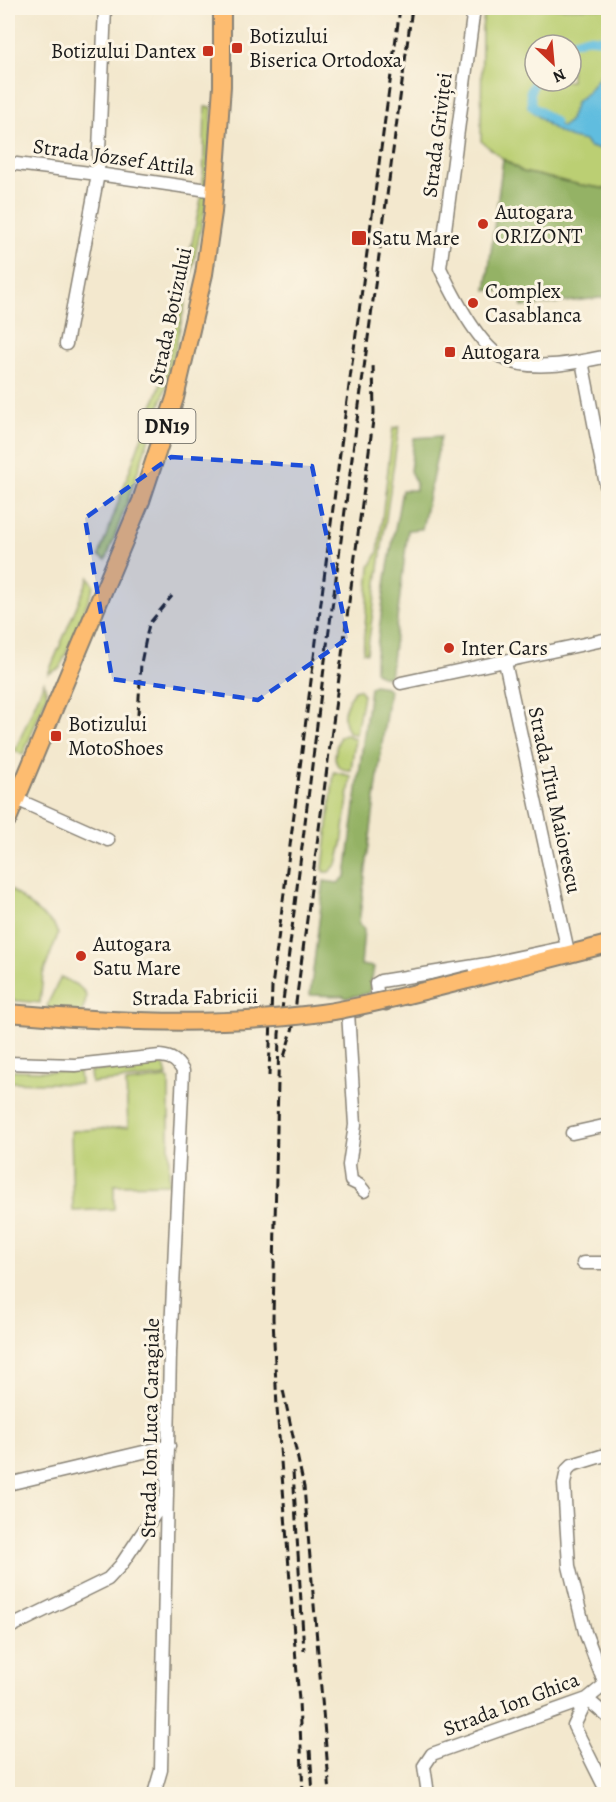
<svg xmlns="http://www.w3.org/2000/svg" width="616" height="1802" viewBox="0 0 616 1802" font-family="Alegreya,serif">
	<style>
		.green { fill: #bbcf73; stroke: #6c7648; stroke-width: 1.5; fill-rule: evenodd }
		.forest { fill: #94b265; stroke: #586740; stroke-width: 1.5 }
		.water { fill: #61bddf; stroke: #3e6c7e; stroke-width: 1.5 }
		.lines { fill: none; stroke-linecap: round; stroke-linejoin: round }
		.canal { stroke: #61bddf; stroke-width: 9 }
		.minor-casing { stroke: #888275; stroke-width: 15 }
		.major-casing { stroke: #888275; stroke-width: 20 }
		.minor { stroke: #fff; stroke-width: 12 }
		.major { stroke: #fdbc70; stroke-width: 16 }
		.rail { stroke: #1c1c1c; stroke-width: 3; stroke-dasharray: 9 4.5; stroke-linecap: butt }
		.major-bridge-casing { stroke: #888275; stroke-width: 20; stroke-linecap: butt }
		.major-bridge { stroke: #fdbc70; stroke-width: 16 }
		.marked { fill: #1d4ed8; fill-opacity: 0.2; stroke: #1d4ed8; stroke-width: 4.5; stroke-dasharray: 12 8; stroke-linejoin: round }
		.poi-dot { fill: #c8321e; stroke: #fcf5e5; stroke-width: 2 }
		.labels { text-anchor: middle; stroke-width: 6; stroke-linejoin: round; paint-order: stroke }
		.shield { fill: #fcf5e5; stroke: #5f5d58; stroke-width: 1.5 }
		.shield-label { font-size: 20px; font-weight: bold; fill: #1c1c1c }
		.poi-label { font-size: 21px; fill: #1c1c1c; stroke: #fcf5e5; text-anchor: start }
		.street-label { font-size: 21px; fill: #1c1c1c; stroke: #fcf5e5 }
	</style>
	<rect width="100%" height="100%" fill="#fcf5e5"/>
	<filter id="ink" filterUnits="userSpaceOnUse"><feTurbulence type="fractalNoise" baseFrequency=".0167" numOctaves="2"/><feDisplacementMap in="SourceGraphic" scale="12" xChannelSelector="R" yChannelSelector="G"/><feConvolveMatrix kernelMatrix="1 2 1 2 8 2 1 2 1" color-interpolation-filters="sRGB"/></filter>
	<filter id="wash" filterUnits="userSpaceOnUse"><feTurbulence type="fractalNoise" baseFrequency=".008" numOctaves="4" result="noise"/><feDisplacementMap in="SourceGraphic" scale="24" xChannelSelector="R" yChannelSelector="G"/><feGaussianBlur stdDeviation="1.35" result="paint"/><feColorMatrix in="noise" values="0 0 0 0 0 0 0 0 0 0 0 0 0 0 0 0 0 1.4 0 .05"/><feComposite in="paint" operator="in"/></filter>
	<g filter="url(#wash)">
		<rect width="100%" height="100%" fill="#f3e8ce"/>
		<!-- green -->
		<path class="green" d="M485 8H608V189L581 185 523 172 503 159 481 141 482 28ZM535 45H571V81H535Z
			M205 107H212L209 190 169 379 127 503 106 560 99 556 166 369 203 189Z
			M399 427 367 653 363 652 370 567 378 552 393 428Z
			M89 577 94 586 60 668 48 674Z
			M44 682 47 695 23 755 15 751Z
			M359 689 363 695 356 734 349 733C339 717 345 705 354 690Z
			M345 734 355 739 351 770C330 771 334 751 340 736Z
			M334 772 351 776 342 844 337 864 329 872H325L323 869Z
			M8 887 54 925 58 934 43 974 40 1003 8 1000Z
			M61 977C94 993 89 994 76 1026L45 1021 48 1003Z
			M164 1065 167 1076 91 1083 90 1071Z
			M8 1070 79 1072 80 1084 8 1082Z
			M166 1078 169 1080V1184L114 1185V1209L73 1211 71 1131 128 1127 126 1083Z"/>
		<!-- forest -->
		<path class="forest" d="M503 159 523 172 581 185 608 189V297L522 307 520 293 486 290Z
			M441 436 422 529 408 530 390 677 381 676 375 671V661L386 578 402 490H416V483L410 471 414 438Z
			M374 685 386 687 389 690 359 923 364 929 361 965 374 967 369 993 346 998 343 996 310 995 324 881 338 883 346 876 370 688Z"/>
		<!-- water -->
		<path class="water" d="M608 58V150L589 147 585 141C558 137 548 125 528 107V91L535 73C535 85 530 92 532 106L562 127 570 120 576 102 587 93 605 69Z"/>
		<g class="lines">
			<!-- canal -->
			<path class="canal" d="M564 45 587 38 608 40
				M535 81 530 92 532 106 555 122"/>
		</g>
	</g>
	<g filter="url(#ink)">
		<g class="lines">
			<defs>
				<path id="minor" d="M474 8 440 268C452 293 478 345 503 358 531 373 579 362 608 356
					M8 163 98 174 215 191
					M66 344 98 174 105 8
					M582 361 608 495
					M505 662 567 947
					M401 683 608 639
					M16 799 108 840
					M386 1004 378 998 376 984 381 981 487 964 562 948
					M359 1010 348 1012 355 1125 349 1165 351 1181 359 1185 364 1191
					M8 1063 75 1065 160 1056C172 1057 177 1061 183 1071L170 1353 161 1770 154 1794
					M572 1133 608 1125
					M583 1263H608
					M8 1484 169 1446
					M8 1628 108 1579 121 1565 167 1496
					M605 1685 585 1632 569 1566 564 1484 567 1470 572 1465 608 1454
					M587 1699 574 1726 608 1794
					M587 1699 608 1717
					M428 1794 424 1766 432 1754 587 1699 608 1682"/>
				<path id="major" d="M8 819 141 501 175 398 204 274 213 212 222 86V8
					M472 979 608 944"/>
			</defs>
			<!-- minor casing -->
			<use href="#minor" class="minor-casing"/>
			<!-- major casing -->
			<use href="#major" class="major-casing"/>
			<!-- minor -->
			<use href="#minor" class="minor"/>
			<!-- major -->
			<use href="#major" class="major"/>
			<!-- rail -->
			<path class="rail" d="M138 715 141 663 149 624 172 596
				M284 1057 293 1027 297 995 374 413 373 362
				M269 1076 272 987 341 445 400 8
				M283 1390 304 1487 330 1794
				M293 1471 304 1651
				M310 1750 313 1794
				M303 1794 299 1701 277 1408 273 1318 279 1034 324 668 412 8"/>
			<defs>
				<path id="major-bridge" d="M8 1013C112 1022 217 1027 321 1013 371 1006 422 991 472 979"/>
			</defs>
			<!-- major-bridge casing -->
			<use href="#major-bridge" class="major-bridge-casing"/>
			<!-- major-bridge -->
			<use href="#major-bridge" class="major-bridge"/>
		</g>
	</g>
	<!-- marked area -->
	<path class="marked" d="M171 457 312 466 348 638 258 700 112 679 85 518Z"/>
	<!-- markers -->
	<g class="poi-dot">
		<rect x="231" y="42" width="12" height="12" rx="3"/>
		<rect x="202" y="45" width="12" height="12" rx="3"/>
		<circle cx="483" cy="224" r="6"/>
		<rect x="351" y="230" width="16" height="16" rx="3"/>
		<circle cx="473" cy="303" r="6"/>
		<rect x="444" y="346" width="12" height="12" rx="3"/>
		<circle cx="449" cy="648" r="6"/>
		<rect x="50" y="730" width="12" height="12" rx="3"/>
		<circle cx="81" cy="956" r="6"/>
	</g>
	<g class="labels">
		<!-- shield labels -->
		<rect class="shield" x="138.5" y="409" width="57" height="34" rx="4.5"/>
		<g class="shield-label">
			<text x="167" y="433">DN19</text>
		</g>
		<!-- poi labels -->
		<g class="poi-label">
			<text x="249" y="43">Botizului<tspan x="249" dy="24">Biserica Ortodoxa</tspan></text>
			<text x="196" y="58" text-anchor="end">Botizului Dantex</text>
			<text x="495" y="219">Autogara<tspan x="495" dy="24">ORIZONT</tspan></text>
			<text x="372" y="245">Satu Mare</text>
			<text x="485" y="298">Complex<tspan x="485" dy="24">Casablanca</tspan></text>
			<text x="462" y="359">Autogara</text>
			<text x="461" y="655">Inter Cars</text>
			<text x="68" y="731">Botizului<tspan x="68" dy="24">MotoShoes</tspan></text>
			<text x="93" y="951">Autogara<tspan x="93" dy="24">Satu Mare</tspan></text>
		</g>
		<!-- street labels -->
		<g class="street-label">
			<text transform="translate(437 135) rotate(-83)" y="7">Strada Griviței</text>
			<text transform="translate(114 157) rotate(8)" y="7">Strada József Attila</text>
			<text transform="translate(170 316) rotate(-78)" y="7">Strada Botizului</text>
			<text transform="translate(555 800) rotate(78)" y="7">Strada Titu Maiorescu</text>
			<text transform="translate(195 997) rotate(-1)" y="7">Strada Fabricii</text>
			<text transform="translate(150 1428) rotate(-89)" y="7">Strada Ion Luca Caragiale</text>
			<text transform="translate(511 1704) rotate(-21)" y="7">Strada Ion Ghica</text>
		</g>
	</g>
	<!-- margin -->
	<rect width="616" height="1802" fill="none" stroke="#fcf5e5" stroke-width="30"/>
	<!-- north arrow -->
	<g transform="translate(553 63) rotate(154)"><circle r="28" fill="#fcf5e5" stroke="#a29e95" stroke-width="1.5"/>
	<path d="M0-4.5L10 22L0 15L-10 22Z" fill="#c8321e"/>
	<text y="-9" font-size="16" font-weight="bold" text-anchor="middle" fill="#1c1c1c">N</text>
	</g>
</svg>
